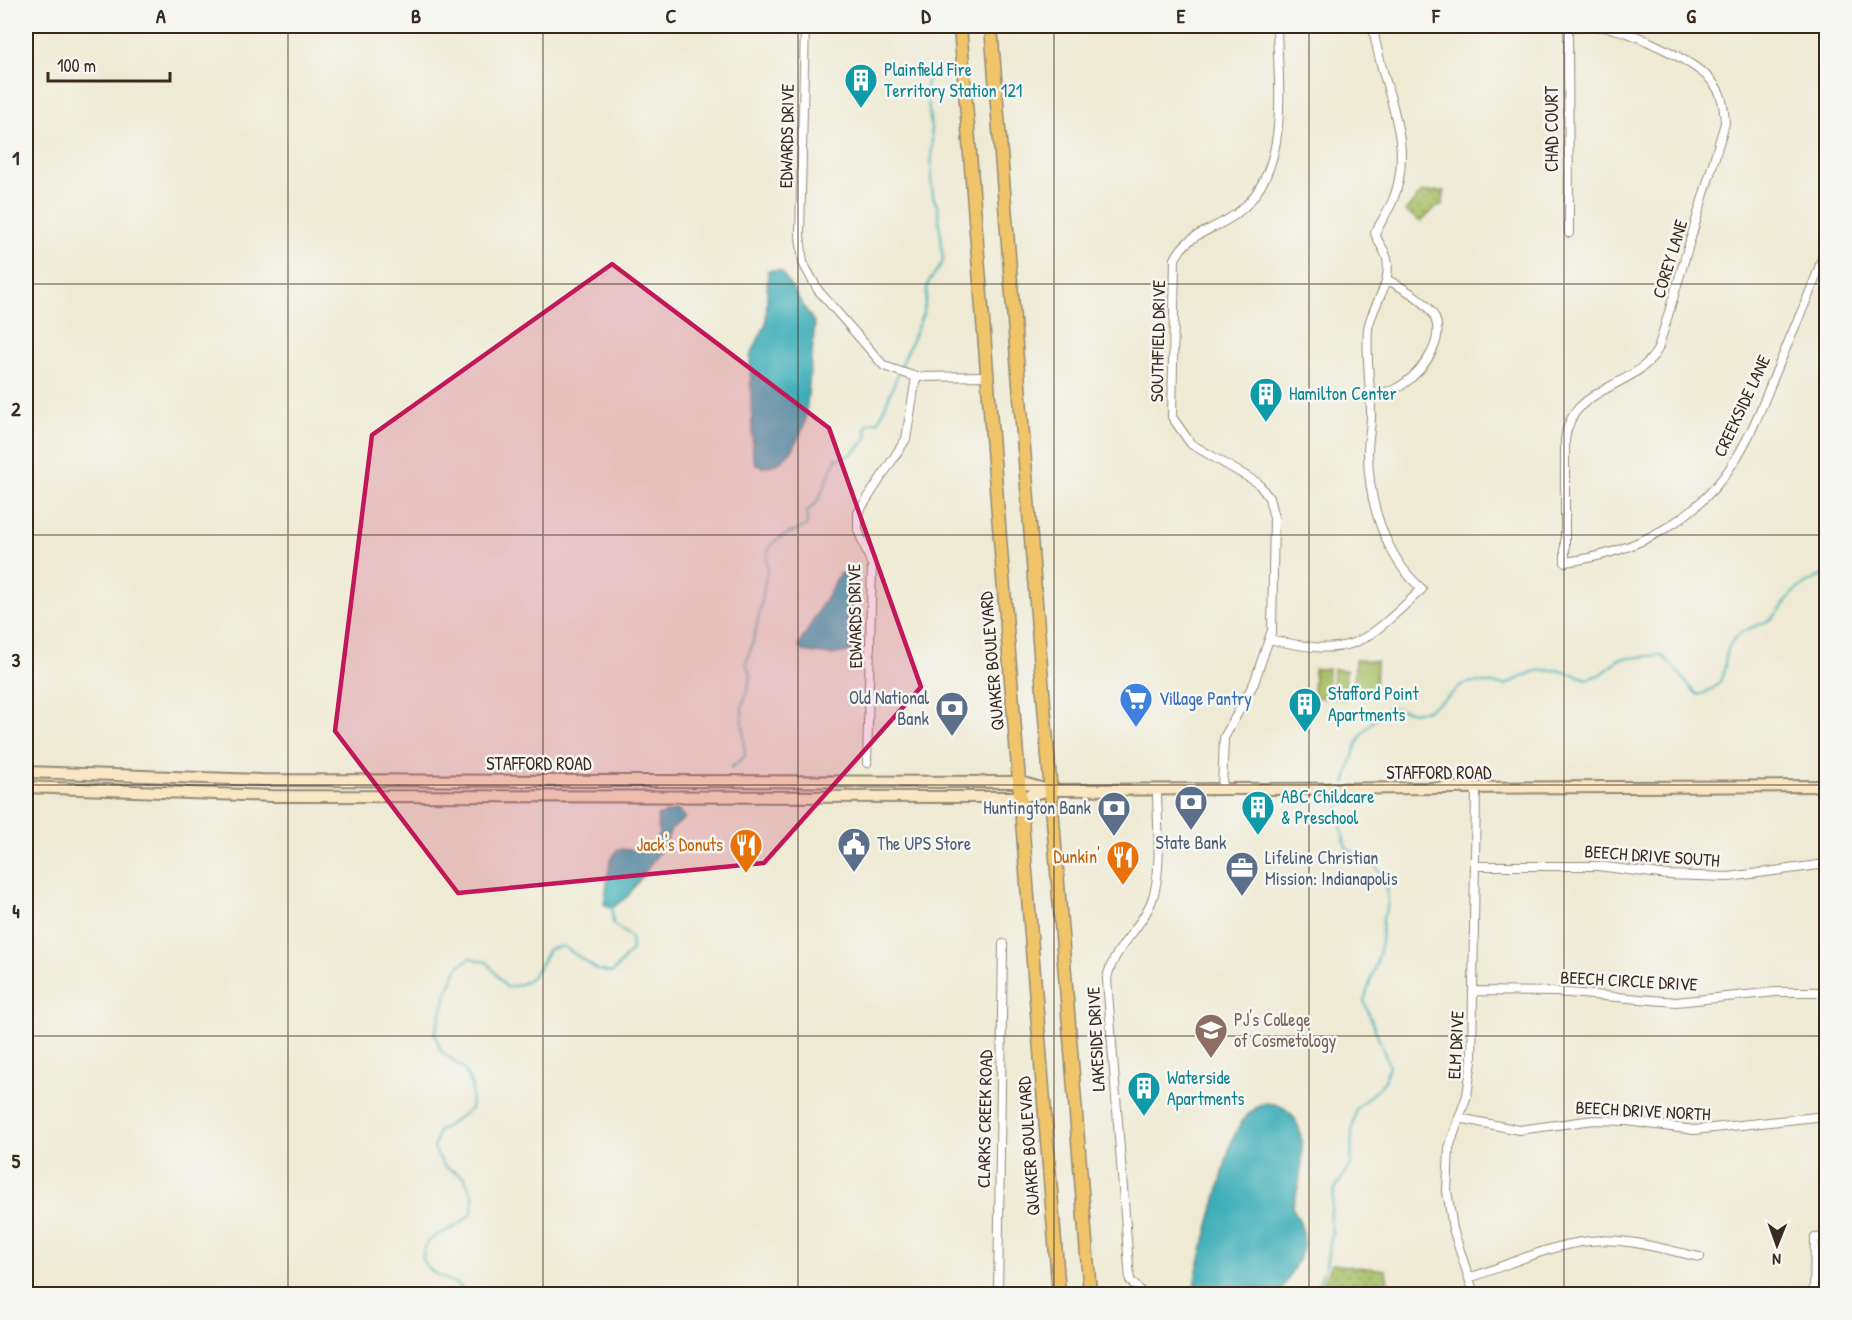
<svg xmlns="http://www.w3.org/2000/svg" width="1852" height="1320" viewBox="0 0 1852 1320" font-family="'Patrick Hand',sans-serif">
	<style>
		.grass { fill: #a6be64; stroke: #707441; stroke-width: 1.5 }
		.park { fill: url(#park-dots); stroke: #707441; stroke-width: 1.5 }
		.water { fill: #3daeb8; stroke: #3c6c6b; stroke-width: 1.5 }
		.lines { fill: none; stroke-linecap: round; stroke-linejoin: round }
		.stream { stroke: #3daeb8; stroke-width: 2 }
		.street-casing { stroke: #948a78; stroke-width: 10 }
		.secondary-casing { stroke: #948a78; stroke-width: 14 }
		.primary-casing { stroke: #948a78; stroke-width: 15 }
		.street { stroke: #fff; stroke-width: 8 }
		.secondary { stroke: #f9e7c3; stroke-width: 10 }
		.primary { stroke: #f0c469; stroke-width: 12 }
		.marked { fill: #c2185b; fill-opacity: 0.2; stroke: #c2185b; stroke-width: 4.5; stroke-linejoin: round }
		.grid { fill: none; stroke: #3b2a1e; stroke-width: 1.5; stroke-opacity: 0.55 }
		.labels { text-anchor: middle; stroke-width: 5; stroke-linejoin: round; paint-order: stroke }
		.culture-label { font-size: 18px; fill: #0d838f; stroke: #f6f6f2; text-anchor: start }
		.street-label { font-size: 18px; fill: #3b2a1e; stroke: #f6f6f2 }
		.service-label { font-size: 18px; fill: #4e5e75; stroke: #f6f6f2; text-anchor: end }
		.shop-label { font-size: 18px; fill: #366cbe; stroke: #f6f6f2; text-anchor: start }
		.food-label { font-size: 18px; fill: #c56008; stroke: #f6f6f2; text-anchor: end }
		.education-label { font-size: 18px; fill: #785e54; stroke: #f6f6f2; text-anchor: start }
		.neatline { fill: none; stroke: #3b2a1e; stroke-width: 2 }
		.grid-label { font-size: 20px; text-anchor: middle; font-weight: bold; fill: #3b2a1e }
	</style>
	<defs>
		<pattern id="park-dots" width="8" height="8" patternUnits="userSpaceOnUse" patternTransform="scale(1.5)"><rect width="8" height="8" fill="#a6be64"/><path d="M2 2h.1M6 6h.1" fill="none" stroke="#889b52" stroke-width="1.8" stroke-linecap="round"/></pattern>
	</defs>
	<rect width="100%" height="100%" fill="#f6f6f2"/>
	<filter id="ink" filterUnits="userSpaceOnUse"><feTurbulence type="fractalNoise" baseFrequency=".0167" numOctaves="2"/><feDisplacementMap in="SourceGraphic" scale="12" xChannelSelector="R" yChannelSelector="G"/><feConvolveMatrix kernelMatrix="1 2 1 2 8 2 1 2 1" color-interpolation-filters="sRGB"/></filter>
	<filter id="wash" filterUnits="userSpaceOnUse"><feTurbulence type="fractalNoise" baseFrequency=".008" numOctaves="4" result="noise"/><feDisplacementMap in="SourceGraphic" scale="24" xChannelSelector="R" yChannelSelector="G"/><feGaussianBlur stdDeviation="1.35" result="paint"/><feColorMatrix in="noise" values="0 0 0 0 0 0 0 0 0 0 0 0 0 0 0 0 0 1.4 0 .05"/><feComposite in="paint" operator="in"/></filter>
	<g filter="url(#wash)">
		<rect width="100%" height="100%" fill="#eeead3"/>
		<!-- grass -->
		<path class="grass" d="M1355 660 1376 661 1375 694 1354 693Z
			M1314 669H1328L1327 698 1313 697Z
			M1333 669 1346 670 1345 699 1331 698Z"/>
		<!-- park -->
		<path class="park" d="M1444 191 1443 204 1436 207 1421 222 1405 211 1422 192Z
			M1331 1264 1386 1270 1390 1294H1318Z"/>
		<!-- water -->
		<path class="water" d="M768 270 781 271 815 324 805 423 793 449 779 463 764 467 756 465 753 456 750 357 766 323Z
			M840 573 852 575 855 578 853 651 830 655 802 651 799 645Z
			M677 810 685 818 671 830 665 844 628 896 612 908 604 904 610 861 618 849 647 851 659 834 657 816Z
			M1265 1103C1315 1104 1304 1175 1292 1207 1317 1248 1296 1258 1280 1294H1193L1196 1274 1231 1143C1239 1124 1246 1112 1265 1103Z"/>
		<g class="lines">
			<!-- stream -->
			<path class="stream" d="M900 369 924 311 928 283 943 262 938 208 933 196 931 180 932 137 926 84 939 65
				M731 768 745 756 742 708 751 676 746 663C757 634 761 603 767 572 769 563 764 555 771 546 779 535 795 532 807 525V511L818 501 836 458C847 461 862 446 868 436L865 428 870 423 879 421 898 374
				M1345 784C1356 745 1355 733 1389 708L1416 712 1427 710 1448 697 1461 685 1473 682 1505 685 1535 671 1558 670 1588 679 1603 673 1619 659 1661 655C1676 666 1683 682 1698 695 1737 683 1717 661 1733 640 1743 627 1756 628 1769 620 1780 614 1783 604 1791 595 1799 585 1815 579 1826 573
				M468 1294C456 1278 431 1279 423 1260 423 1238 435 1236 453 1228 460 1225 466 1218 472 1213L473 1195 464 1177 444 1166 434 1149 438 1132 471 1109 472 1086 464 1069 441 1051 435 1034 448 989 458 967 470 958 487 962 506 987C532 986 538 970 549 949L563 946 598 970 612 973 632 950 631 937 613 924 612 908
				M1309 1294 1319 1282 1326 1265 1332 1233 1330 1220 1334 1191 1351 1163 1352 1132 1356 1109 1385 1081 1389 1065 1364 1001 1380 951 1383 918 1388 904 1387 889 1384 879 1377 868 1346 848 1338 813 1342 793"/>
		</g>
	</g>
	<g filter="url(#ink)">
		<g class="lines">
			<defs>
				<path id="street" d="M805 26 800 235 803 263 818 290 884 366 916 377
					M1568 26 1569 233
					M1568 27C1582 27 1596 25 1610 28 1635 33 1699 63 1714 84 1723 95 1724 109 1725 123L1658 349C1634 391 1571 384 1565 440V562C1636 553 1700 519 1737 457 1757 424 1769 387 1784 353 1798 317 1818 280 1826 242
					M1370 393C1377 392 1386 393 1393 390 1416 380 1446 345 1435 318 1427 300 1404 289 1388 280
					M1269 639C1353 659 1362 645 1422 589 1384 556 1368 500 1368 452 1368 438 1372 424 1371 410 1370 383 1366 356 1368 328 1373 304 1392 284 1387 259 1385 249 1377 242 1375 233 1381 222 1388 211 1393 200 1417 140 1380 85 1373 26
					M867 763 872 565 858 530V513L906 439 916 377 988 376
					M1222 789 1224 738 1254 683 1272 630 1274 518 1269 498 1258 483 1191 444 1172 417 1175 259C1188 232 1214 231 1236 214 1292 172 1278 88 1277 26
					M1476 866H1598L1668 875 1729 877 1826 864
					M1474 991 1557 992 1676 1002 1776 992H1817
					M1459 1118 1519 1130 1594 1120 1627 1121 1694 1130 1826 1116
					M1469 1278C1508 1265 1549 1245 1590 1241 1626 1237 1665 1250 1700 1257
					M998 1294 1003 944
					M1143 1294 1130 1280 1107 979C1112 949 1142 928 1152 900 1163 870 1157 821 1157 789
					M1474 1294 1453 1229 1447 1191 1449 1148 1467 1095 1472 1061 1476 790
					M1814 1294 1815 1238 1826 1237"/>
				<path id="secondary" d="M26 772 261 780 1020 782 1048 790
					M26 787 272 796 1021 797 1051 790 1826 786"/>
				<path id="primary" d="M960 26 1059 1294
					M991 26 1090 1294"/>
			</defs>
			<!-- street casing -->
			<use href="#street" class="street-casing"/>
			<!-- secondary casing -->
			<use href="#secondary" class="secondary-casing"/>
			<!-- primary casing -->
			<use href="#primary" class="primary-casing"/>
			<!-- street -->
			<use href="#street" class="street"/>
			<!-- secondary -->
			<use href="#secondary" class="secondary"/>
			<!-- primary -->
			<use href="#primary" class="primary"/>
		</g>
	</g>
	<!-- marked area -->
	<path class="marked" d="M612 264 829 428 921 687 764 863 458 893 335 731 372 435Z"/>
	<!-- grid -->
	<path class="grid" d="M288 26V1294M543 26V1294M798 26V1294M1054 26V1294M1309 26V1294M1564 26V1294M26 284H1826M26 535H1826M26 785H1826M26 1036H1826"/>
	<!-- icons -->
	<defs>
		<symbol id="building-pin" viewBox="-11 -11 22 30"><path d="M0 17L-7.5 6A9.5 9.5 0 1 1 7.5 6Z" fill="#0f9aa8" stroke="#f6f6f2"/><path d="M-4-6H4V6H1V3H-1V6H-4ZM-2.5-4.3h1.7v1.8h-1.7ZM.8-4.3h1.7v1.8H.8ZM-2.5-1h1.7V.8h-1.7ZM.8-1h1.7V.8H.8Z" fill="#fff"/></symbol>
		<symbol id="supermarket-pin" viewBox="-11 -11 22 30"><path d="M0 17L-7.5 6A9.5 9.5 0 1 1 7.5 6Z" fill="#3f7fe0" stroke="#f6f6f2"/><path d="M-6-5.5h2.5l.6 2H6L4.5 2H-2.5L-4.4-4H-6ZM-1.5 3.2a1.3 1.3 0 1 0 .1 0ZM3 3.2a1.3 1.3 0 1 0 .1 0Z" fill="#fff"/></symbol>
		<symbol id="bank-pin" viewBox="-11 -11 22 30"><path d="M0 17L-7.5 6A9.5 9.5 0 1 1 7.5 6Z" fill="#5c6f8a" stroke="#f6f6f2"/><path d="M-6-4H6V4H-6ZM0-2.3a2.3 2.3 0 1 0 0 4.6a2.3 2.3 0 1 0 0-4.6Z" fill="#fff"/></symbol>
		<symbol id="civic-pin" viewBox="-11 -11 22 30"><path d="M0 17L-7.5 6A9.5 9.5 0 1 1 7.5 6Z" fill="#5c6f8a" stroke="#f6f6f2"/><path d="M-.6-6.5H3V-4.5H.6V-3L4-1V1h2V6H-6V1h2V-1L-.6-3ZM-1.2 2.5V6h2.4V2.5Z" fill="#fff"/></symbol>
		<symbol id="restaurant-pin" viewBox="-11 -11 22 30"><path d="M0 17L-7.5 6A9.5 9.5 0 1 1 7.5 6Z" fill="#e8710a" stroke="#f6f6f2"/><path d="M-5-6h1v4h1v-4h1v4h1v-4h1v5L-1.5 .5V6h-2V.5L-5-1ZM5-6V6H3V1.5H1.5Q1.5-4 5-6Z" fill="#fff"/></symbol>
		<symbol id="office-pin" viewBox="-11 -11 22 30"><path d="M0 17L-7.5 6A9.5 9.5 0 1 1 7.5 6Z" fill="#5c6f8a" stroke="#f6f6f2"/><path d="M-6-3h4V-5.5h4V-3h4V5H-6ZM-1-4.5V-3h2v-1.5ZM-6 0V1H6V0Z" fill="#fff"/></symbol>
		<symbol id="university-pin" viewBox="-11 -11 22 30"><path d="M0 17L-7.5 6A9.5 9.5 0 1 1 7.5 6Z" fill="#8d6e63" stroke="#f6f6f2"/><path d="M0-5L7-2L0 1L-7-2ZM-4 1L0 2.5L4 1V4Q0 6-4 4Z" fill="#fff"/></symbol>
	</defs>
	<g fill-rule="evenodd">
		<use href="#building-pin" x="842" y="61" width="38" height="52"/>
		<use href="#building-pin" x="1247" y="375" width="38" height="52"/>
		<use href="#supermarket-pin" x="1117" y="680" width="38" height="52"/>
		<use href="#building-pin" x="1286" y="685" width="38" height="52"/>
		<use href="#bank-pin" x="933" y="689" width="38" height="52"/>
		<use href="#bank-pin" x="1172" y="783" width="38" height="52"/>
		<use href="#building-pin" x="1239" y="788" width="38" height="52"/>
		<use href="#bank-pin" x="1095" y="789" width="38" height="52"/>
		<use href="#civic-pin" x="835" y="825" width="38" height="52"/>
		<use href="#restaurant-pin" x="727" y="826" width="38" height="52"/>
		<use href="#restaurant-pin" x="1104" y="838" width="38" height="52"/>
		<use href="#office-pin" x="1223" y="849" width="38" height="52"/>
		<use href="#university-pin" x="1192" y="1011" width="38" height="52"/>
		<use href="#building-pin" x="1125" y="1069" width="38" height="52"/>
	</g>
	<g class="labels">
		<!-- culture labels -->
		<g class="culture-label">
			<text x="884" y="76">Plainfield Fire<tspan x="884" dy="21">Territory Station 121</tspan></text>
			<text x="1289" y="400">Hamilton Center</text>
			<text x="1328" y="700">Stafford Point<tspan x="1328" dy="21">Apartments</tspan></text>
			<text x="1281" y="803">ABC Childcare<tspan x="1281" dy="21">&amp; Preschool</tspan></text>
			<text x="1167" y="1084">Waterside<tspan x="1167" dy="21">Apartments</tspan></text>
		</g>
		<!-- street labels -->
		<g class="street-label">
			<text transform="translate(1552 129) rotate(-90)" y="6">CHAD COURT</text>
			<text transform="translate(787 136) rotate(-89)" y="6">EDWARDS DRIVE</text>
			<text transform="translate(1670 259) rotate(-73)" y="6">COREY LANE</text>
			<text transform="translate(1158 341) rotate(-89)" y="6">SOUTHFIELD DRIVE</text>
			<text transform="translate(1742 406) rotate(-65)" y="6">CREEKSIDE LANE</text>
			<text transform="translate(855 616) rotate(-91)" y="6">EDWARDS DRIVE</text>
			<text transform="translate(992 661) rotate(-95)" y="6">QUAKER BOULEVARD</text>
			<text x="539" y="770">STAFFORD ROAD</text>
			<text x="1439" y="779">STAFFORD ROAD</text>
			<text transform="translate(1652 856) rotate(4)" y="6">BEECH DRIVE SOUTH</text>
			<text transform="translate(1629 981) rotate(3)" y="6">BEECH CIRCLE DRIVE</text>
			<text transform="translate(1096 1039) rotate(-93)" y="6">LAKESIDE DRIVE</text>
			<text transform="translate(1456 1045) rotate(-87)" y="6">ELM DRIVE</text>
			<text transform="translate(1643 1111) rotate(3)" y="6">BEECH DRIVE NORTH</text>
			<text transform="translate(985 1119) rotate(-89)" y="6">CLARKS CREEK ROAD</text>
			<text transform="translate(1029 1146) rotate(-94)" y="6">QUAKER BOULEVARD</text>
		</g>
		<!-- service labels -->
		<g class="service-label">
			<text x="929" y="704">Old National<tspan x="929" dy="21">Bank</tspan></text>
			<text x="1091" y="814">Huntington Bank</text>
			<text x="1191" y="849" text-anchor="middle">State Bank</text>
			<text x="877" y="850" text-anchor="start">The UPS Store</text>
			<text x="1265" y="864" text-anchor="start">Lifeline Christian<tspan x="1265" dy="21">Mission: Indianapolis</tspan></text>
		</g>
		<!-- shop labels -->
		<g class="shop-label">
			<text x="1159" y="705">Village Pantry</text>
		</g>
		<!-- food labels -->
		<g class="food-label">
			<text x="723" y="851">Jack's Donuts</text>
			<text x="1100" y="863">Dunkin'</text>
		</g>
		<!-- education labels -->
		<g class="education-label">
			<text x="1234" y="1026">PJ's College<tspan x="1234" dy="21">of Cosmetology</tspan></text>
		</g>
	</g>
	<!-- margin -->
	<rect width="1852" height="1320" fill="none" stroke="#f6f6f2" stroke-width="66"/>
	<!-- north arrow -->
	<g transform="translate(1777 1245) rotate(181)" stroke="#f6f6f2" stroke-width="4.5" paint-order="stroke">
	<path d="M0-4.5L10 22L0 15L-10 22Z" fill="#3b2a1e"/>
	<text y="-9" font-size="16" font-weight="bold" text-anchor="middle" fill="#3b2a1e">N</text>
	</g>
	<!-- scale -->
	<path d="M48 72v9h122v-9" fill="none" stroke="#3b2a1e" stroke-width="3"/>
	<text x="57" y="72" font-size="18" fill="#3b2a1e" stroke="#f6f6f2" stroke-width="4.5" paint-order="stroke">100 m</text>
	<rect x="33" y="33" width="1786" height="1254" class="neatline"/>
	<g class="grid-label">
		<text x="161" y="23">A</text>
		<text x="416" y="23">B</text>
		<text x="671" y="23">C</text>
		<text x="926" y="23">D</text>
		<text x="1181" y="23">E</text>
		<text x="1436" y="23">F</text>
		<text x="1691" y="23">G</text>
		<text x="16" y="165">1</text>
		<text x="16" y="416">2</text>
		<text x="16" y="667">3</text>
		<text x="16" y="918">4</text>
		<text x="16" y="1168">5</text>
	</g>
</svg>
